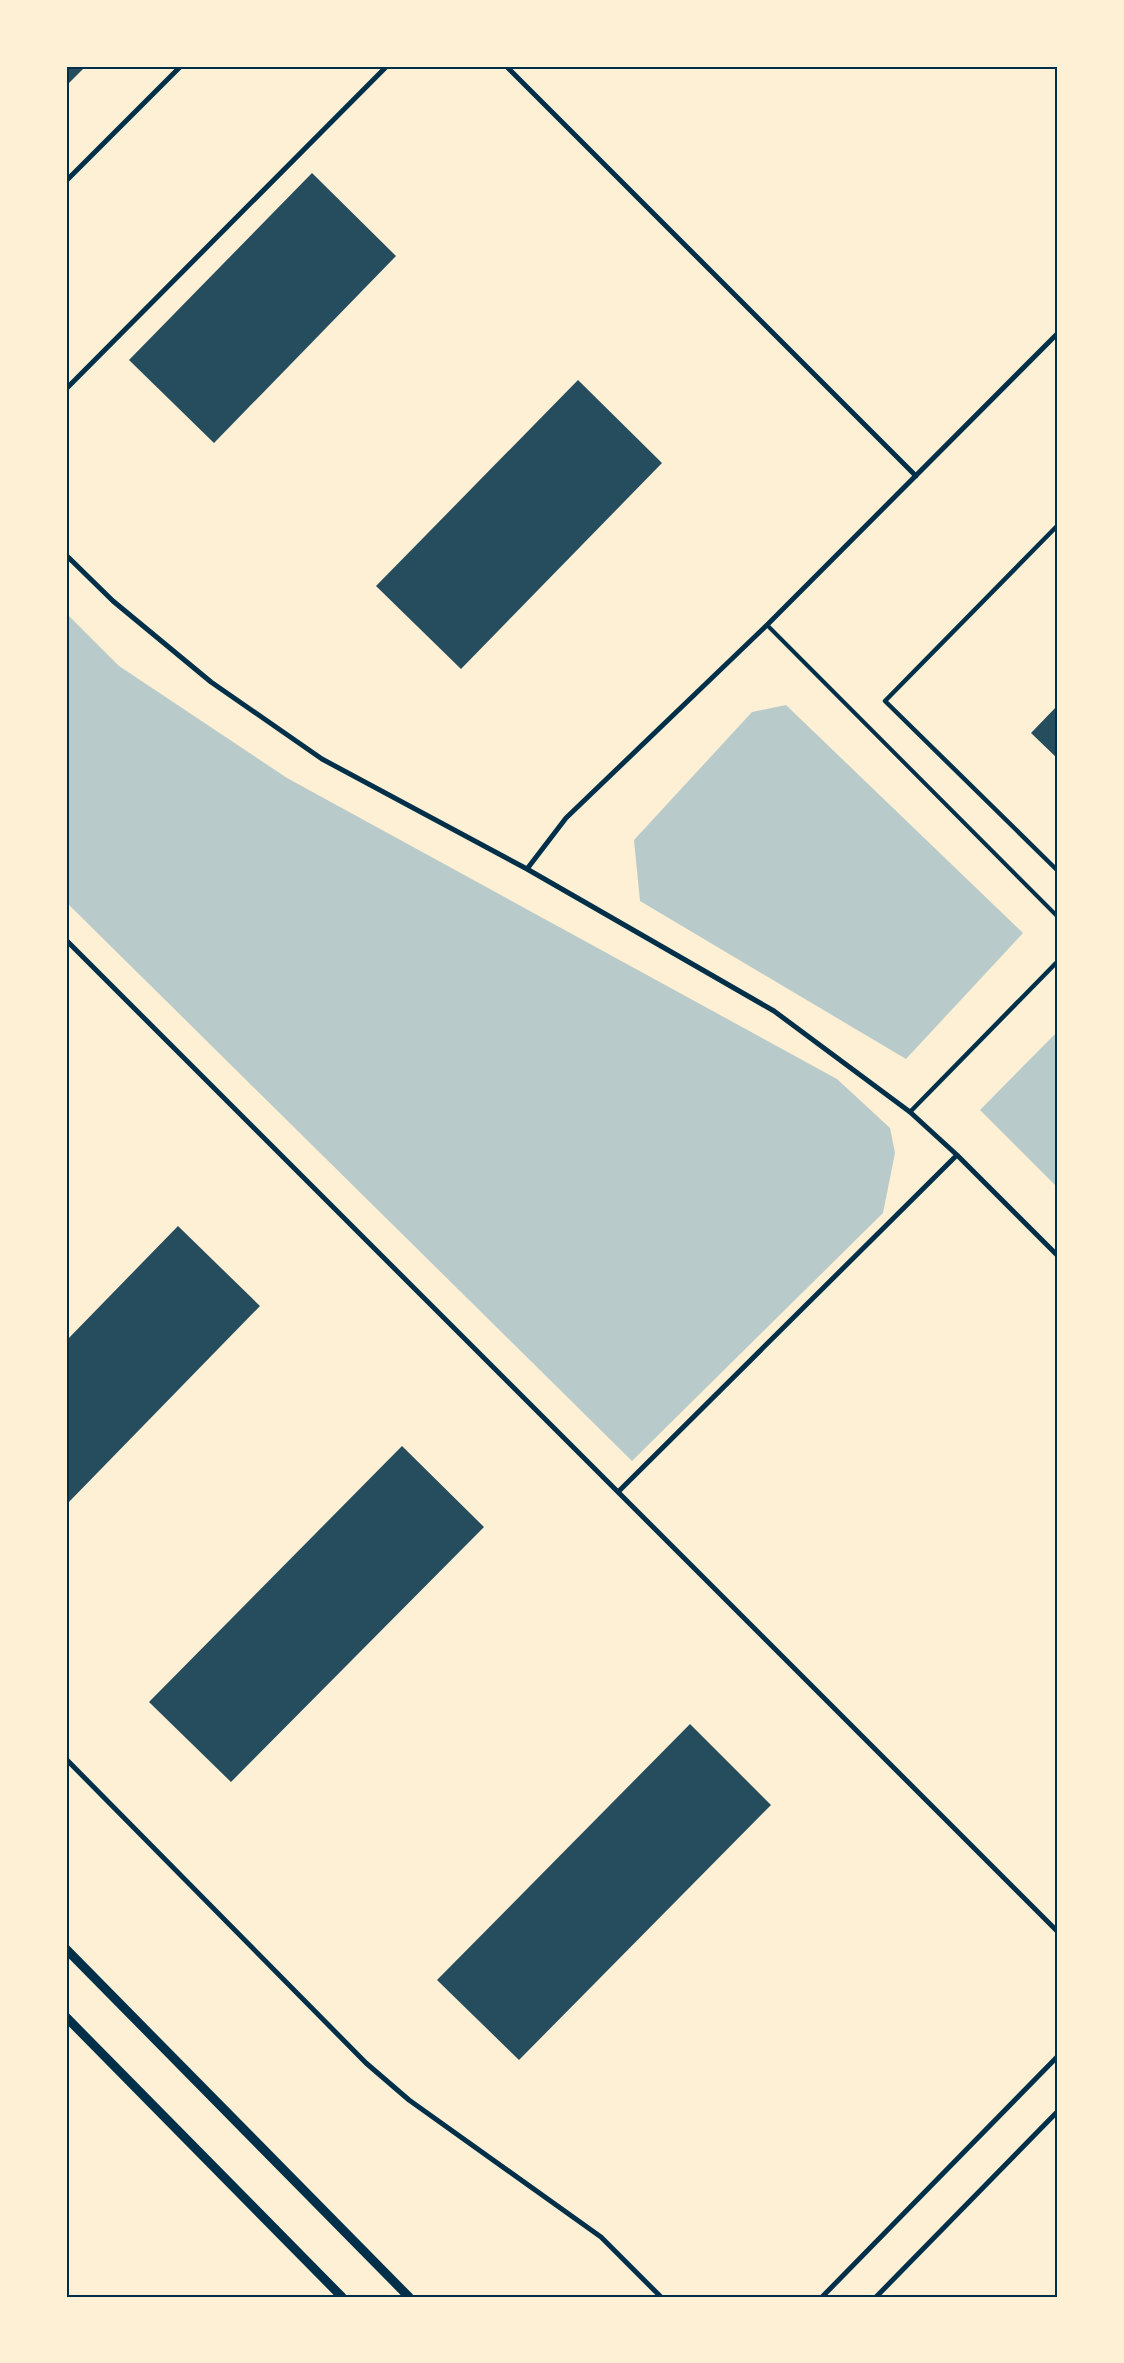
<svg xmlns="http://www.w3.org/2000/svg" width="1124" height="2363" viewBox="0 0 1124 2363" font-family="Raleway,sans-serif">
	<style>
		.green { fill: #b9caca }
		.building { fill: #264d5e }
		.lines { fill: none; stroke-linecap: round; stroke-linejoin: round }
		.service { stroke: #003049; stroke-width: 4 }
		.pedestrian { stroke: #003049; stroke-width: 4.5 }
		.minor { stroke: #003049; stroke-width: 5 }
		.tertiary { stroke: #003049; stroke-width: 9 }
		.neatline { fill: none; stroke: #003049; stroke-width: 2 }
	</style>
	<rect width="100%" height="100%" fill="#fdf0d5"/>
	<!-- green -->
	<path class="green" d="M66 613 119 666 287 778 837 1079 890 1128 895 1153 883 1213 632 1461 66 902Z
		M786 705 1023 933 906 1059 640 901 634 840 752 712Z
		M1058 1031V1188L980 1110Z"/>
	<!-- building -->
	<path class="building" d="M66 66H86L66 86Z
		M312 173 396 256 214 443 129 360Z
		M578 380 662 463 461 669 376 586Z
		M1058 705V759L1031 733Z
		M178 1226 260 1306 66 1505V1341Z
		M402 1446 484 1527 231 1782 149 1702Z
		M690 1724 771 1805 519 2060 437 1980Z"/>
	<g class="lines">
		<!-- service -->
		<path class="service" d="M767 625 1058 917"/>
		<!-- pedestrian -->
		<path class="pedestrian" d="M1058 525 885 701 1058 871
			M910 1112 1058 961"/>
		<!-- minor -->
		<path class="minor" d="M506 66 916 476
			M66 181 181 66
			M66 389 387 66
			M66 555 113 601 211 682 322 759 527 869 774 1011 910 1112 957 1155 1058 1256
			M527 869 566 818 767 625 1058 333
			M66 940 1058 1932
			M618 1492 957 1155
			M66 1759 366 2063 409 2100 601 2237 661 2297
			M822 2297 1058 2056
			M876 2297 1058 2111"/>
		<!-- tertiary -->
		<path class="tertiary" d="M66 1949 409 2297
			M66 2017 342 2297"/>
	</g>
	<!-- border -->
	<rect width="1124" height="2363" fill="none" stroke="#fdf0d5" stroke-width="135"/>
	<rect x="68" y="68" width="988" height="2228" class="neatline"/>
</svg>
